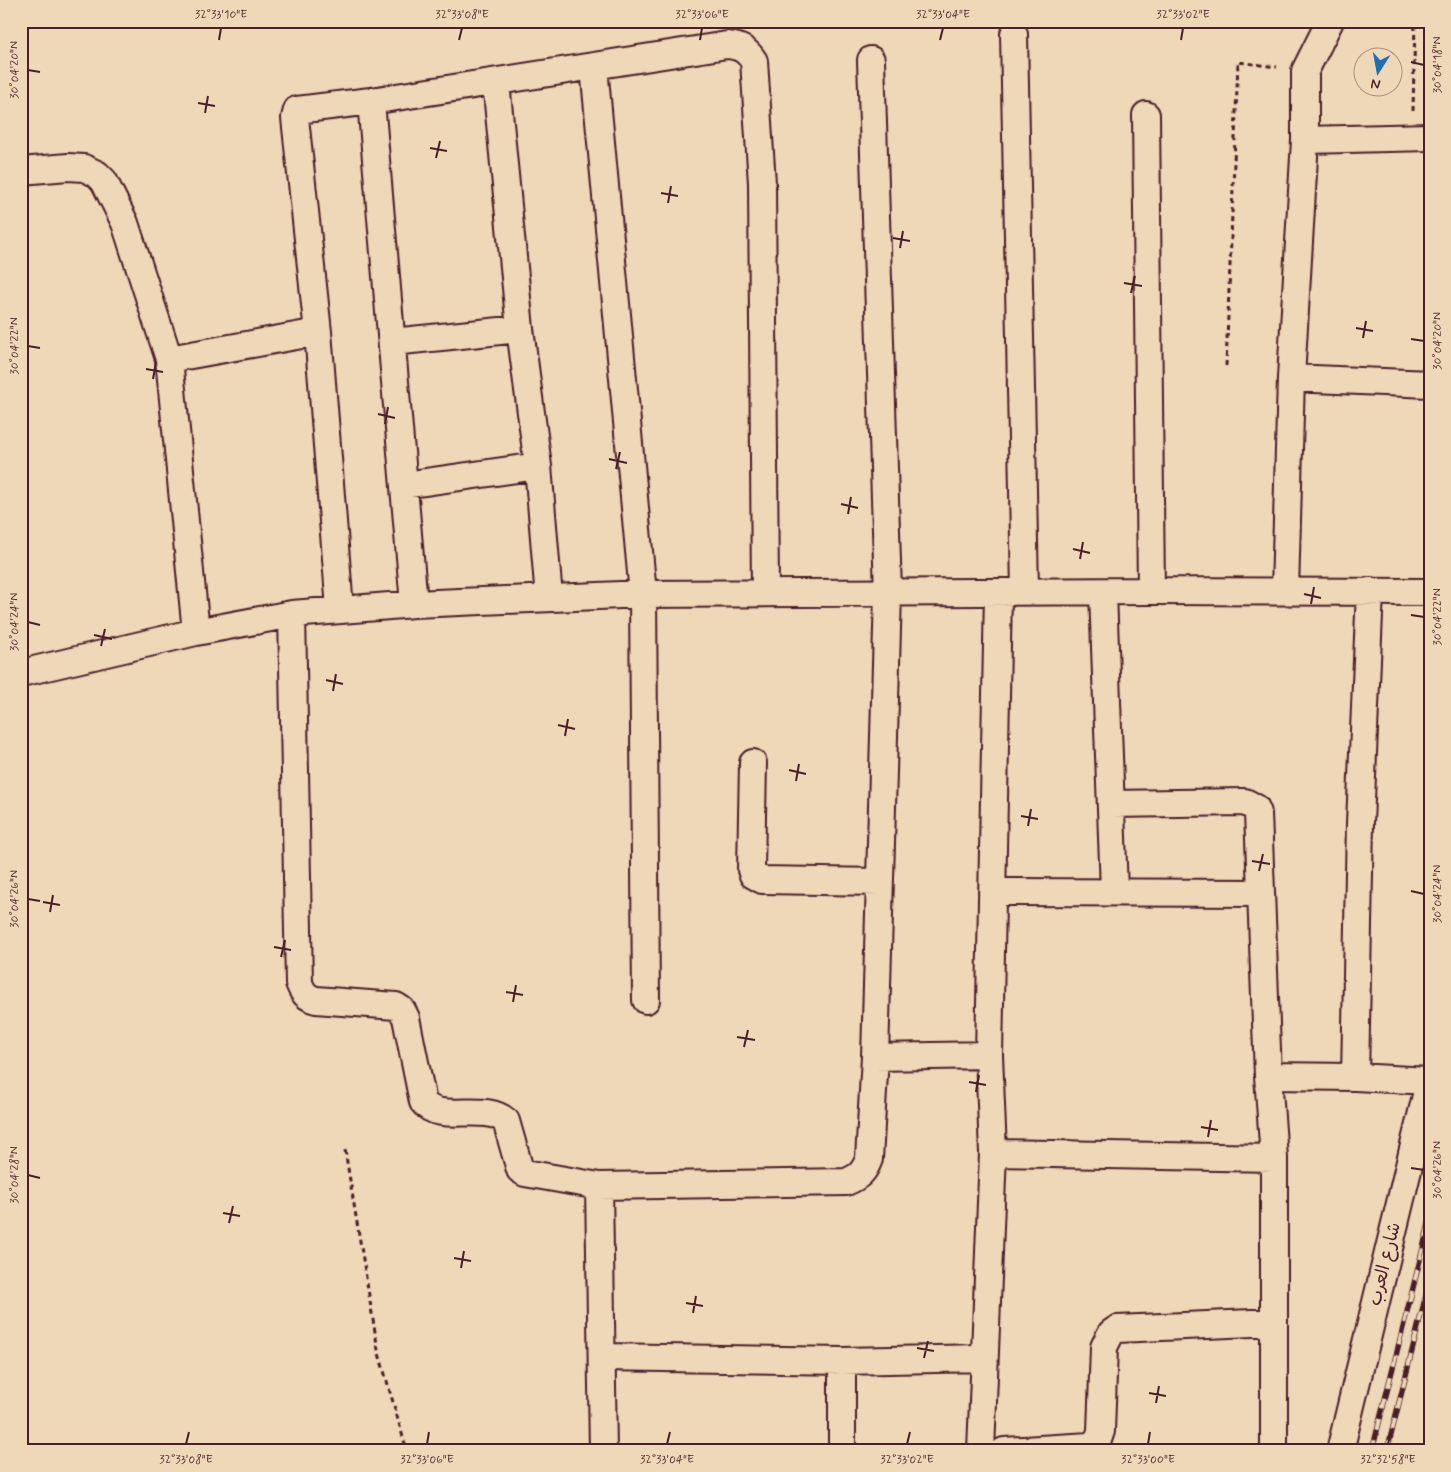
<svg xmlns="http://www.w3.org/2000/svg" width="1451" height="1472" viewBox="0 0 1451 1472" font-family="Mynerve,'Playpen Sans Arabic',sans-serif">
	<style>
		.lines { fill: none; stroke-linecap: round; stroke-linejoin: round }
		.minor-casing { stroke: #4a1f2b; stroke-width: 30 }
		.path { stroke: #4a1f2b; stroke-width: 3; stroke-dasharray: 5 4; stroke-linecap: butt }
		.minor { stroke: #eed8b7; stroke-width: 26 }
		.rail-casing { stroke: #4a1f2b; stroke-width: 5.5 }
		.rail { stroke: #eed8b7; stroke-width: 4; stroke-dasharray: 11; stroke-linecap: butt }
		.ticks { fill: none; stroke: #4a1f2b; stroke-width: 2 }
		.labels { text-anchor: middle; stroke-width: 4.5; stroke-linejoin: round; paint-order: stroke }
		.street-label { font-size: 18px; fill: #4a1f2b; stroke: #eed8b7 }
		.neatline { fill: none; stroke: #4a1f2b; stroke-width: 2 }
		.ticks-label { font-size: 12px; text-anchor: middle; fill: #4a1f2b }
	</style>
	<rect width="100%" height="100%" fill="#eed8b7"/>
	<filter id="ink" filterUnits="userSpaceOnUse"><feTurbulence type="fractalNoise" baseFrequency=".02" numOctaves="2"/><feDisplacementMap in="SourceGraphic" scale="10" xChannelSelector="R" yChannelSelector="G"/><feConvolveMatrix kernelMatrix="1 2 1 2 8 2 1 2 1" color-interpolation-filters="sRGB"/></filter>
	<g filter="url(#ink)">
		<g class="lines">
			<defs>
				<path id="minor" d="M1014 34 1025 591
					M594 67 643 594 646 1000
					M371 101 414 604
					M1146 115 1151 591
					M1305 140 1430 137
					M21 171 68 167 84 168 97 174 104 181 125 223 169 359 196 632
					M392 342 520 329
					M169 359 318 332
					M1291 378 1430 384
					M538 466 549 598
					M404 485 538 466 520 329 496 82
					M1285 591 1291 378 1305 140V71L1330 21
					M1103 593 1114 891
					M340 609 318 332 295 118 297 110 371 101 727 45C740 46 747 50 754 61L762 183 765 593
					M292 614 299 983C303 993 306 997 316 1000L396 1006 402 1010 406 1018 423 1102C439 1124 485 1102 506 1121L520 1170 525 1173 599 1186
					M21 673 196 632 292 614 414 604 643 594 1151 591 1430 592
					M753 763 751 870 753 875 762 880 879 882
					M1111 804 1245 802 1256 808 1258 813 1268 1076 1274 1158V1451
					M992 892 1261 893
					M875 1057 989 1055
					M1268 1076 1355 1077 1360 823 1370 591
					M1355 1077 1429 1081
					M993 1153 1274 1158
					M602 1357 842 1361 983 1358
					M603 1451 599 1186 846 1182C859 1177 864 1172 869 1159L875 1057 888 593 871 60
					M842 1451V1361
					M981 1451 993 1153 989 1055 998 593
					M1004 1451 1090 1446 1098 1440 1101 1431 1104 1347 1111 1333 1117 1329 1274 1322
					M1340 1451 1430 1079"/>
			</defs>
			<!-- minor casing -->
			<use href="#minor" class="minor-casing"/>
			<!-- path -->
			<path class="path" d="M1413 111 1415 21
				M1226 366 1238 62 1277 67
				M345 1150 378 1350 407 1451"/>
			<!-- minor -->
			<use href="#minor" class="minor"/>
			<defs>
				<path id="rail" d="M1372 1451 1430 1220
					M1387 1451 1430 1279"/>
			</defs>
			<!-- rail casing -->
			<use href="#rail" class="rail-casing"/>
			<!-- rail -->
			<use href="#rail" class="rail"/>
		</g>
	</g>
	<!-- ticks -->
	<path class="ticks" d="M219 40 221 28M459 40 462 28M700 40 702 28M940 40 943 28M1181 40 1183 28M1411 62 1424 65M28 70 40 72M198 103 215 106M205 113 208 96M430 148 447 151M436 158 440 141M661 193 678 196M668 203 671 186M893 238 910 241M900 248 903 231M1124 283 1142 286M1131 293 1135 276M1356 328 1373 331M1363 338 1366 321M1411 339 1424 341M28 346 40 348M146 369 163 372M153 379 156 362M378 414 395 418M385 424 388 407M609 459 627 463M616 469 620 452M841 504 858 508M848 514 851 497M1073 549 1090 553M1080 559 1083 542M1304 594 1321 598M1311 604 1314 587M1411 615 1424 617M28 622 40 625M94 635 112 639M101 646 105 629M326 680 343 684M333 691 336 674M558 725 575 729M565 736 568 719M789 770 806 774M796 781 799 764M1021 816 1038 819M1028 826 1031 809M1252 861 1270 864M1259 871 1263 854M1411 891 1424 894M28 899 40 901M43 902 60 905M50 912 53 895M274 947 291 950M281 957 285 940M506 992 523 995M513 1002 516 985M737 1037 755 1040M744 1047 748 1030M969 1082 986 1085M976 1092 979 1075M1201 1127 1218 1130M1208 1137 1211 1120M1411 1168 1424 1170M28 1175 40 1178M223 1213 240 1216M229 1223 233 1206M454 1258 471 1261M461 1268 464 1251M686 1303 703 1306M693 1313 696 1296M917 1348 934 1351M924 1358 928 1341M1149 1393 1166 1396M1156 1403 1159 1386M186 1444 189 1432M427 1444 429 1432M667 1444 670 1432M907 1444 910 1432M1148 1444 1150 1432M1388 1444 1391 1432"/>
	<g class="labels">
		<!-- street labels -->
		<g class="street-label">
			<text transform="translate(1384 1264) rotate(-76)" y="6">شارع العرب</text>
		</g>
	</g>
	<!-- margin -->
	<rect width="1451" height="1472" fill="none" stroke="#eed8b7" stroke-width="55"/>
	<!-- north arrow -->
	<g transform="translate(1378 72) rotate(191)"><circle r="24" fill="#eed8b7" stroke="#ac8e7f"/>
	<path d="M0-4L9 19L0 12L-9 19Z" fill="#1f6fb2"/>
	<text y="-8" font-size="14" font-weight="bold" text-anchor="middle" fill="#4a1f2b">N</text>
	</g>
	<rect x="28" y="28" width="1396" height="1416" class="neatline"/>
	<g class="ticks-label">
		<text x="221" y="18">32°33'10"E</text>
		<text x="462" y="18">32°33'08"E</text>
		<text x="702" y="18">32°33'06"E</text>
		<text x="943" y="18">32°33'04"E</text>
		<text x="1183" y="18">32°33'02"E</text>
		<text transform="translate(1437 65) rotate(-90)" y="4">30°04'18"N</text>
		<text transform="translate(14 70) rotate(-90)" y="4">30°04'20"N</text>
		<text transform="translate(1437 341) rotate(-90)" y="4">30°04'20"N</text>
		<text transform="translate(14 346) rotate(-90)" y="4">30°04'22"N</text>
		<text transform="translate(1437 617) rotate(-90)" y="4">30°04'22"N</text>
		<text transform="translate(14 622) rotate(-90)" y="4">30°04'24"N</text>
		<text transform="translate(1437 894) rotate(-90)" y="4">30°04'24"N</text>
		<text transform="translate(14 899) rotate(-90)" y="4">30°04'26"N</text>
		<text transform="translate(1437 1170) rotate(-90)" y="4">30°04'26"N</text>
		<text transform="translate(14 1175) rotate(-90)" y="4">30°04'28"N</text>
		<text x="186" y="1463">32°33'08"E</text>
		<text x="427" y="1463">32°33'06"E</text>
		<text x="667" y="1463">32°33'04"E</text>
		<text x="907" y="1463">32°33'02"E</text>
		<text x="1148" y="1463">32°33'00"E</text>
		<text x="1388" y="1463">32°32'58"E</text>
	</g>
</svg>
